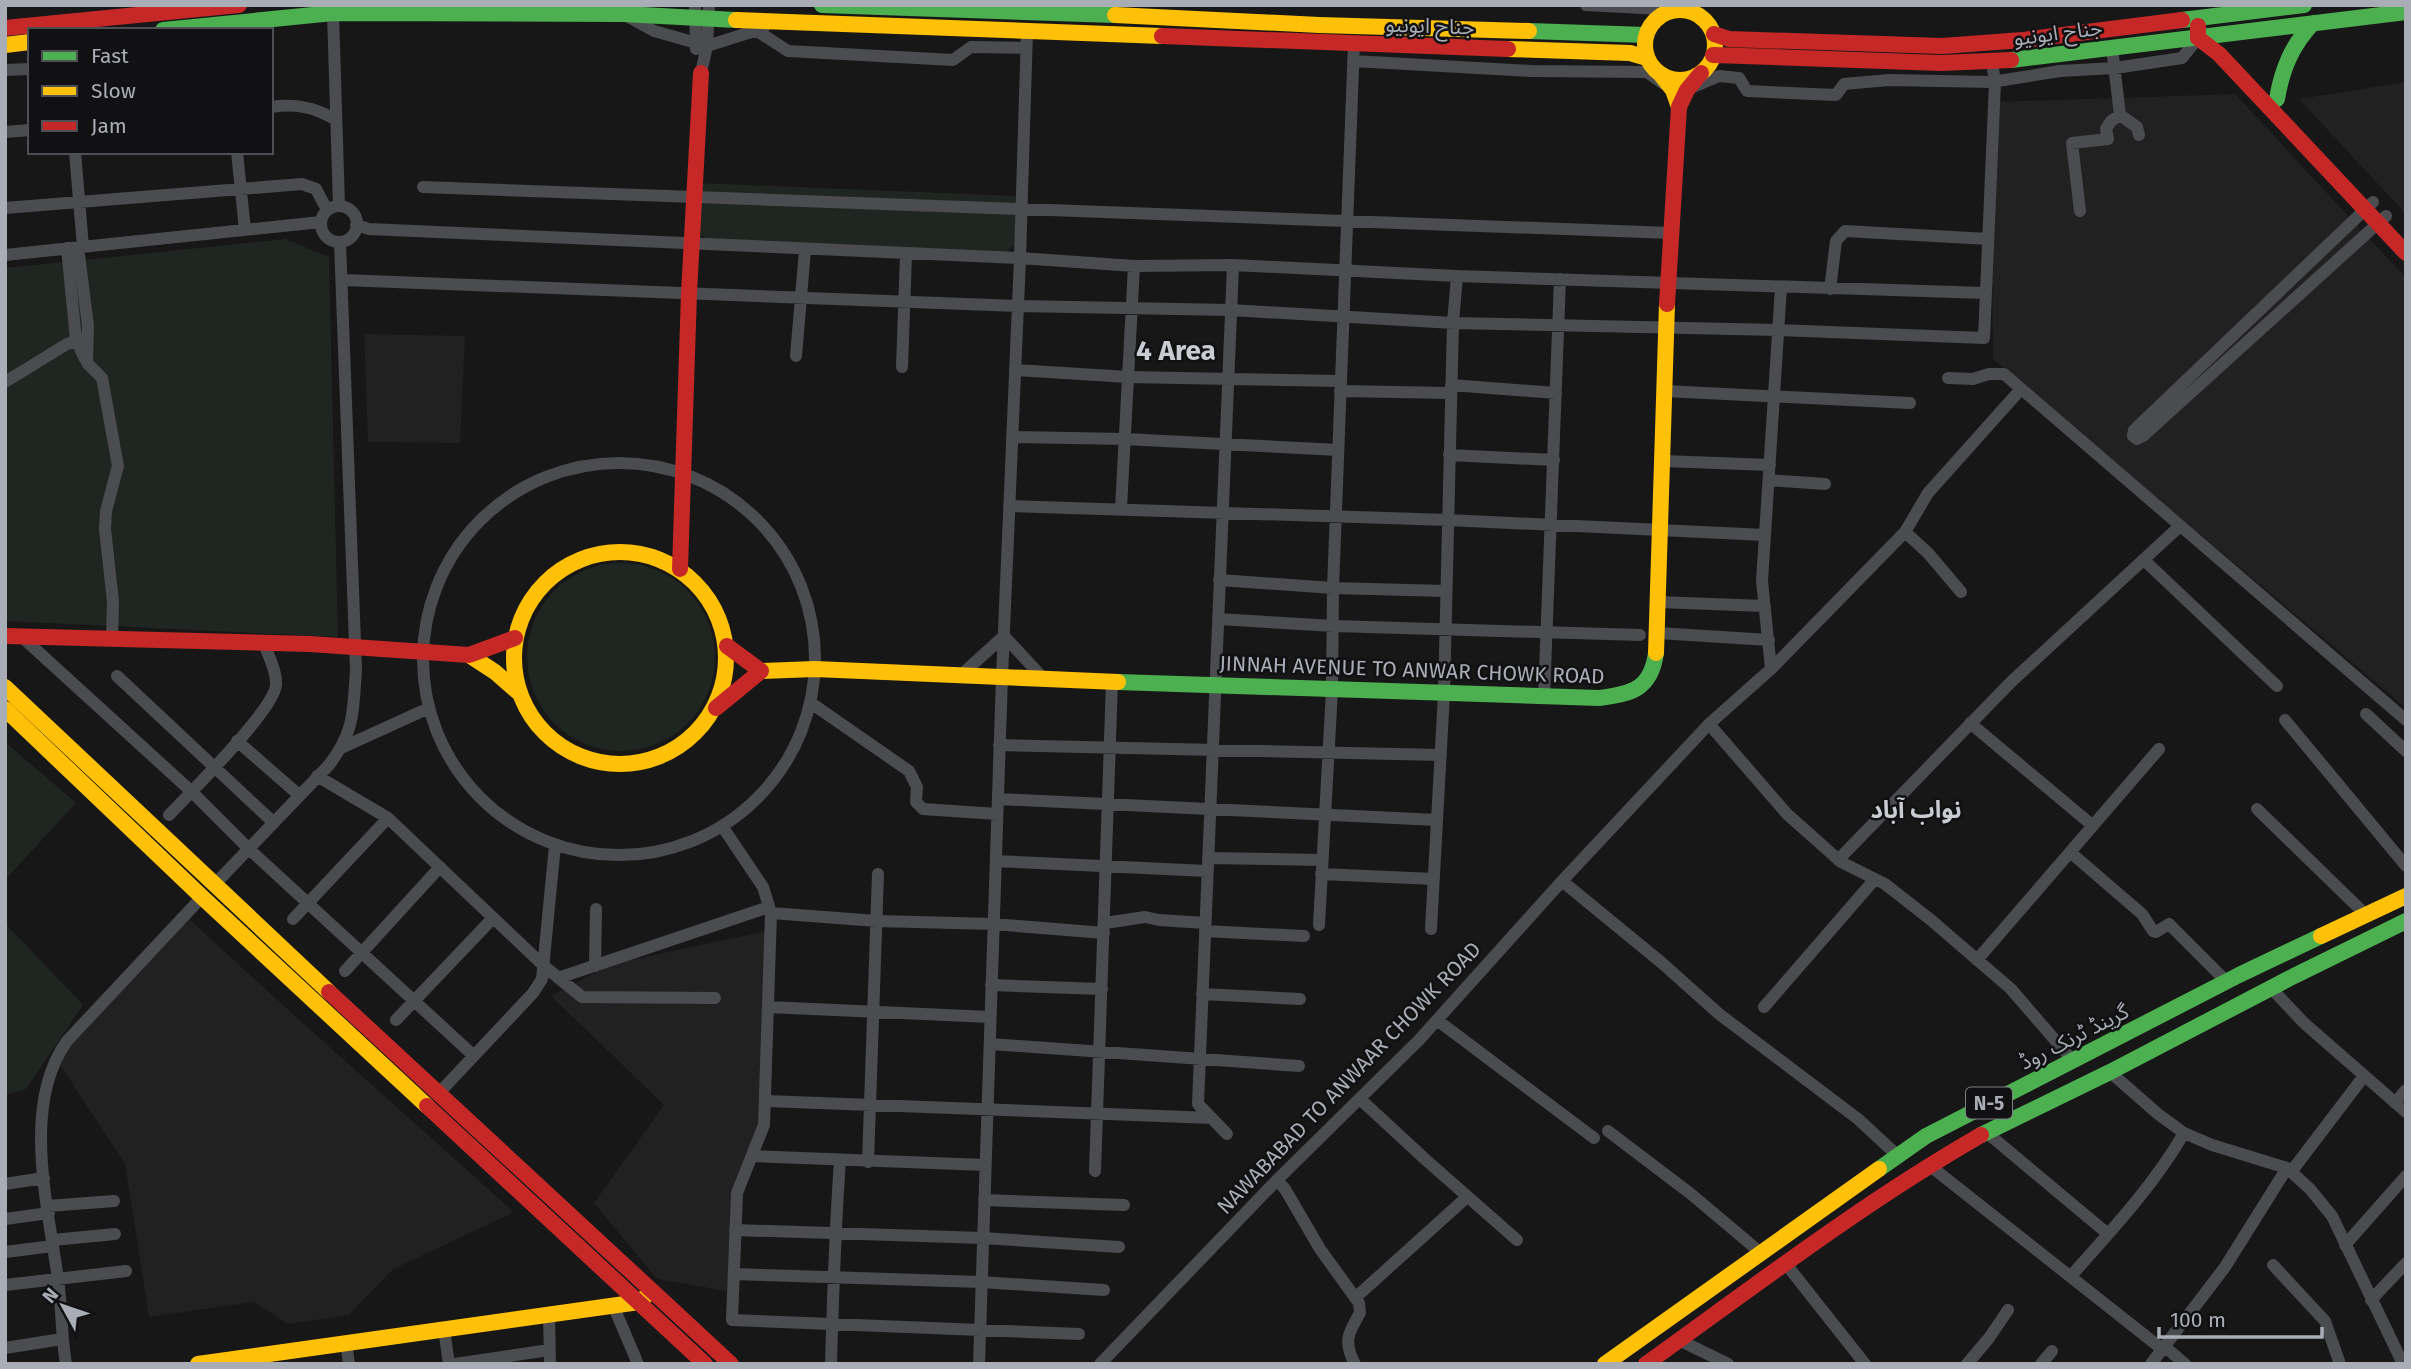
<svg xmlns="http://www.w3.org/2000/svg" width="2411" height="1369" viewBox="0 0 2411 1369" font-family="'Fira Sans','Noto Sans Arabic',sans-serif">
	<style>
		.built { fill: #212122 }
		.green { fill: #1f2520 }
		.lines { fill: none; stroke-linecap: round; stroke-linejoin: round }
		.street { stroke: #4b4c4f; stroke-width: 12 }
		.fast { stroke: #4caf50; stroke-width: 16 }
		.slow { stroke: #ffc107; stroke-width: 16 }
		.jam { stroke: #c62828; stroke-width: 16 }
		.labels { text-anchor: middle; stroke-width: 5; stroke-linejoin: round; paint-order: stroke }
		.shield { fill: #111113; stroke: #7b7e85; stroke-width: 2 }
		.shield-label { font-size: 19px; font-weight: bold; fill: #a9adb6 }
		.street-label { font-size: 21px; fill: #a9adb6; stroke: #111113 }
		.quarter-label { font-size: 24px; font-weight: bold; fill: #caccd3; stroke: #111113 }
		.district-label { font-size: 28px; font-weight: bold; fill: #caccd3; stroke: #111113 }
	</style>
	<rect width="100%" height="100%" fill="#171717"/>
	<!-- built -->
	<path class="built" d="M2406 82V214L2299 99Z
		M2235 94 2406 278V708L1993 359 1991 102Z
		M364 334 465 336 460 443 368 442Z
		M189 919 285 1007 514 1212 393 1269 349 1315 288 1324 254 1302 149 1317 125 1164 57 1060Z
		M766 931 760 1129 735 1187 727 1291 657 1279 594 1203 664 1105 551 996 612 964Z"/>
	<!-- green -->
	<path class="green" d="M700 183 1016 196 1015 245 1005 253 708 240 697 232Z
		M286 239 329 257 338 637 5 621V268Z
		M527 657a94 94 0 1 1 188 0a94 94 0 1 1-188 0Z
		M5 742 76 803 5 880Z
		M5 923 83 1005 26 1089 5 1095Z"/>
	<g class="lines">
		<!-- street -->
		<path class="street" d="M695 5 696 49
			M1586 5 1679 10
			M333 13 339 206
			M629 17 654 31 707 46 764 28
			M757 31 788 51 953 60 971 47 1026 48
			M1353 61 1531 71 1647 72 1664 84
			M5 70 30 69
			M701 73 707 46 709 5
			M1693 87 1719 76 1739 78 1747 91 1836 95 1844 84 1889 80 1992 82 2060 71 2115 68 2182 58 2198 38
			M271 107C295 103 315 107 336 120
			M2120 115 2137 127 2139 135
			M5 132 30 130
			M75 152 83 247
			M237 152 245 230
			M423 187 1671 233
			M2373 202 2134 430 2133 436 2137 439 2143 436 2386 216
			M321 224a18 18 0 1 1 36 0a18 18 0 1 1-36 0Z
			M5 208 302 184 316 189 327 210
			M2080 211 2072 143 2108 139 2106 129 2111 121 2120 115 2112 48
			M356 225 369 229 1020 258 1134 266 1233 265 1457 276 1985 293
			M78 247 88 326 87 363 102 378 118 466 106 511 105 529 113 602 112 639
			M67 248 76 340 85 359
			M5 255 321 222
			M343 280 1018 306 1230 310 1453 323 1778 330 1984 338 1995 82 1992 62
			M1781 287 1762 581 1771 669 1709 724 1787 814 1841 862 1885 884 1931 920 2011 989 2073 1061
			M1830 289 1836 241 1845 231 1988 239
			M796 356 805 250
			M902 367 906 254
			M1015 370 1128 377 1341 381
			M1948 378 1973 379 1989 374H2004L2406 720
			M5 382 67 344 84 339
			M1451 385 1556 393
			M1340 391 1451 393
			M1665 391 1910 403
			M1012 437 1125 439 1338 450
			M1449 455 1554 460
			M1663 461 1770 465
			M423 659a196 196 0 1 1 392 0a196 196 0 1 1-392 0Z
			M1769 480 1825 484
			M1009 506 1448 520 1765 535
			M1121 508 1134 266
			M1905 532 1928 553 1961 592
			M2144 560 2277 686
			M1219 580 1333 588 1446 591
			M1658 602 1765 606
			M1218 619 1334 626 1640 635
			M1658 633 1769 640
			M22 637 192 792 249 849 474 1056
			M1771 669 1905 532 1928 493 2021 389
			M961 675 1004 636 1044 679
			M117 676 274 823
			M1544 697 1560 279
			M811 703 909 771 917 787 916 802 923 809 997 814
			M2366 714 2406 751
			M2285 720 2406 866
			M1970 723 2092 825
			M237 741 299 795
			M999 745 1441 755
			M341 748 429 708
			M317 776 388 818 544 966 582 997 715 998
			M998 799 1437 820
			M2257 809 2366 915
			M169 815C190 793 274 710 276 685 277 671 268 656 264 643
			M722 826 763 887 771 913 764 1125 737 1193 732 1320 1079 1334
			M2070 852 2142 914 2153 931 2156 932 2169 924 2227 982
			M1208 858 1322 860
			M1838 860 2011 682 2180 526
			M996 861 1207 871
			M1321 874 1434 879
			M1562 881 1662 963 1719 1014 1858 1119 1898 1156
			M214 885 329 765C355 731 353 711 356 670L340 242
			M771 913 877 921 993 924 1104 933
			M293 919 388 818
			M1105 923 1145 917 1159 920 1205 923
			M1319 925 1332 690 1333 588 1354 44
			M1431 929 1444 694 1453 323 1457 276
			M1205 931 1304 936
			M1977 960 2159 749
			M595 966 596 909
			M345 971 440 867
			M558 978 769 907
			M991 985 1102 989
			M2271 988 2304 1023 2406 1112
			M1202 994 1300 999
			M768 1007 990 1017
			M1764 1007 1875 879
			M396 1020 493 918
			M1437 1020 1594 1138
			M991 1044 1299 1066
			M2110 1072 2158 1114 2184 1133 2212 1145 2287 1168 2310 1189 2332 1216 2403 1364
			M439 1093 533 993 542 979 555 845
			M1360 1099 1426 1160 1517 1240
			M766 1101 1212 1118
			M2395 1103 2406 1090
			M1608 1131 1691 1194 1761 1253
			M1986 1132 2108 1234
			M1227 1134 1198 1104 1233 265
			M752 1156 985 1165
			M868 1162 878 874
			M1929 1165 2162 1349
			M1095 1171 1112 682
			M2291 1172 2364 1076
			M1277 1180 1285 1189 1320 1249 1359 1303 1360 1313C1348 1333 1343 1342 1355 1364
			M5 1184 44 1178
			M984 1200 1124 1205
			M48 1206 114 1201
			M5 1219 49 1213
			M735 1230 983 1238 1119 1247
			M53 1240 115 1234
			M2345 1245 2406 1176
			M5 1252 53 1246
			M1786 1264 1865 1364
			M2273 1265 2325 1321 2340 1364
			M734 1274 981 1282 1104 1290
			M2071 1276C2111 1231 2154 1185 2184 1133
			M5 1285 126 1271
			M1355 1298 1467 1197
			M2371 1300 2406 1263
			M613 1305 638 1364
			M549 1314 550 1364
			M444 1329 449 1364
			M1679 1340 1728 1364
			M346 1343 349 1364
			M2164 1346 2185 1364
			M5 1348 62 1339
			M66 1364C61 1336 62 1307 58 1279 48 1206 21 1105 67 1041L202 897
			M455 1364 549 1350
			M831 1364C833 1296 835 1228 840 1161
			M979 1364 1002 677 1020 258 1027 31
			M1100 1364 1277 1180 1419 1040 1562 881 1709 724
			M1967 1364 1989 1338 2008 1310
			M2041 1364 2052 1351
			M2151 1364 2225 1267 2287 1168"/>
		<!-- fast -->
		<path class="fast" d="M822 5 1115 15
			M2182 20 2304 5
			M163 30 333 13 623 14 736 20
			M1529 31 1646 35
			M2011 60 2406 12
			M2277 99C2282 69 2292 45 2313 23
			M1118 682 1599 698C1632 694 1651 689 1656 653
			M1981 1135 2110 1072 2294 976 2406 921
			M1879 1169 1926 1136 2239 975 2321 936"/>
		<!-- slow -->
		<path class="slow" d="M1645 45a35 35 0 1 1 70 0a35 35 0 1 1-70 0Z
			M1115 15 1319 25 1529 31
			M736 20 1162 36
			M5 45 30 42
			M1508 49 1630 53 1647 58
			M1661 75 1673 90 1679 107
			M514 658a106 106 0 1 1 212 0a106 106 0 1 1-212 0Z
			M1656 653 1667 304
			M469 655 495 672 518 692
			M761 671 815 669 1118 682
			M5 687 329 992
			M5 709 202 897 427 1106
			M2321 936 2406 896
			M198 1364 639 1302 644 1298
			M1605 1364 1879 1169"/>
		<!-- jam -->
		<path class="jam" d="M2198 26V38L2219 54 2406 253
			M5 28 239 5
			M1714 34 1729 39 1942 46 2023 40 2182 20
			M1162 36 1508 49
			M1713 55 1941 63 2011 60
			M1667 304 1679 107 1687 90 1701 73
			M680 569 689 293 701 73
			M5 636 310 644 469 655 515 638
			M727 646 761 671
			M716 708 761 671
			M329 992 731 1364
			M427 1106 705 1364
			M1646 1364C1756 1285 1863 1203 1981 1135"/>
	</g>
	<g class="labels">
		<!-- shield labels -->
		<rect class="shield" x="1966" y="1087.5" width="46" height="31" rx="5"/>
		<g class="shield-label">
			<text x="1989" y="1110">N-5</text>
		</g>
		<!-- street labels -->
		<g class="street-label">
			<text transform="translate(1430 26) rotate(2)" y="7">جناح ایونیو</text>
			<text transform="translate(2058 33) rotate(-7)" y="7">جناح ایونیو</text>
			<text transform="translate(1412 670) rotate(2)" y="7">JINNAH AVENUE TO ANWAR CHOWK ROAD</text>
			<text transform="translate(2074 1037) rotate(-27)" y="7">گرینڈ ٹرنک روڈ</text>
			<text transform="translate(1349 1078) rotate(-46)" y="7">NAWABABAD TO ANWAAR CHOWK ROAD</text>
		</g>
		<!-- quarter labels -->
		<g class="quarter-label">
			<text x="1916" y="818">نواب آباد</text>
		</g>
		<!-- district labels -->
		<g class="district-label">
			<text x="1176" y="360">4 Area</text>
		</g>
	</g>
	<!-- border -->
	<rect width="2411" height="1369" fill="none" stroke="#a9adb6" stroke-width="14"/>
	<!-- legend -->
	<rect x="28" y="28" width="245" height="126" fill="#111113" stroke="#4e4f54" stroke-width="2"/>
	<rect x="42" y="51" width="35" height="10" fill="#4caf50" stroke="#4e4f54" stroke-width="2"/>
	<text x="91" y="63" font-size="21" fill="#a9adb6">Fast</text>
	<rect x="42" y="86" width="35" height="10" fill="#ffc107" stroke="#4e4f54" stroke-width="2"/>
	<text x="91" y="98" font-size="21" fill="#a9adb6">Slow</text>
	<rect x="42" y="121" width="35" height="10" fill="#c62828" stroke="#4e4f54" stroke-width="2"/>
	<text x="91" y="133" font-size="21" fill="#a9adb6">Jam</text>
	<!-- north arrow -->
	<g transform="translate(63 1306) rotate(310)" stroke="#111113" stroke-width="5" paint-order="stroke">
	<path d="M0-5L12 26L0 18L-12 26Z" fill="#a9adb6"/>
	<text y="-10" font-size="19" font-weight="bold" text-anchor="middle" fill="#a9adb6">N</text>
	</g>
	<!-- scale -->
	<path d="M2159 1327v10h163v-10" fill="none" stroke="#a9adb6" stroke-width="3.5"/>
	<text x="2170" y="1327" font-size="21" fill="#a9adb6" stroke="#111113" stroke-width="5" paint-order="stroke">100 m</text>
</svg>
